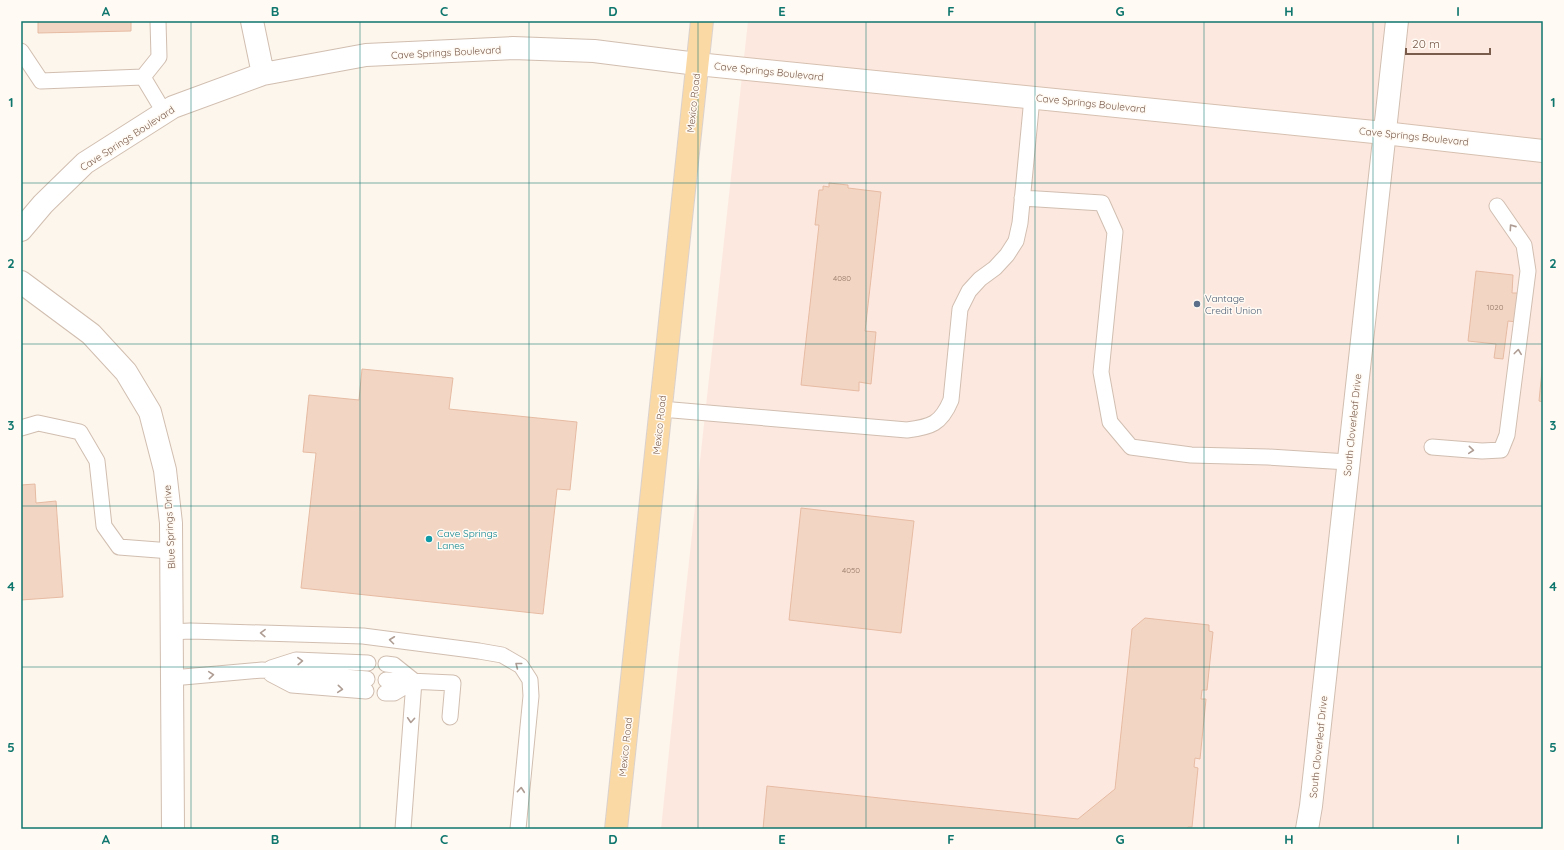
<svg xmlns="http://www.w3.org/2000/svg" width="1564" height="850" viewBox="0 0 1564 850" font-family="Quicksand,sans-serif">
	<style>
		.commercial { fill: #fde8e0 }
		.building { fill: #f3d5c3; stroke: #e6bba3 }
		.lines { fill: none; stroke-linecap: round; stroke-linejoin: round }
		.lane-casing { stroke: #d1beb0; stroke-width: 17 }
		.street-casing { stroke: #d1beb0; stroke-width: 24 }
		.secondary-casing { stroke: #d6c0b0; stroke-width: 24 }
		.primary-casing { stroke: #dad1cd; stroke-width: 24 }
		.lane { stroke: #fff; stroke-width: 15 }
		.street { stroke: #fff; stroke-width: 22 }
		.secondary { stroke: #fff; stroke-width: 22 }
		.primary { stroke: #fbd9a5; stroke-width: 22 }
		.oneway { stroke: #af9d94 }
		.grid { fill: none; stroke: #0f766e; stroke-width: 1; stroke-opacity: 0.55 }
		.service-dot { fill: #5c6f8a; stroke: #fffaf3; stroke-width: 1.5 }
		.culture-dot { fill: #0f9aa8; stroke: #fffaf3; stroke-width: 1.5 }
		.labels { text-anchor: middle; stroke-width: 3; stroke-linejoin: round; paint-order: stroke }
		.number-label { font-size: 8px; fill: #987a6a }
		.street-label { font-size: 10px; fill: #7a5c4d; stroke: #fffaf3 }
		.service-label { font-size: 10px; fill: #4e5e75; stroke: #fffaf3; text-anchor: start }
		.culture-label { font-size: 10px; fill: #0d838f; stroke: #fffaf3; text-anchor: start }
		.neatline { fill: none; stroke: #0f766e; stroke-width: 1.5 }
		.grid-label { font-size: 13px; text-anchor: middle; font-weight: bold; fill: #0f766e }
	</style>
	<rect width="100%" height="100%" fill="#fdf6ec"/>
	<!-- commercial -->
	<path class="commercial" d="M748 21H1543V829H661L681 635Z"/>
	<!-- building -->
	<path class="building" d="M38 21H131V31L38 33Z
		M829 183 848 185V188L881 192 865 331 876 332 871 384 859 382V391L801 385 819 225H815L819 190H823V186L829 187Z
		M1476 271 1513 275 1512 293H1520L1517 322 1508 321 1503 359 1494 358 1496 344 1468 341Z
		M1543 360V402L1539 401Z
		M362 369 453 378 449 409 577 422 570 490 557 489 543 614 301 588 316 453 303 452 309 395 359 400Z
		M35 484 36 503 56 501 63 597 21 600V485Z
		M801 508 914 521 901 633 789 620Z
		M1145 618 1209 625V631L1213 632 1207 690H1202L1201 699H1206L1200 759 1195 758 1194 767 1198 768 1192 827H1188L1187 829H763L767 786 1078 819 1115 789 1132 629Z"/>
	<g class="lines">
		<defs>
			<path id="lane" d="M21 51 41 81 143 77 159 57 158 21
				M143 77 164 112
				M1022 198 1102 203 1115 232 1101 372 1110 422 1131 447 1191 455 1268 457 1348 462
				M661 409 907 430C931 427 941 424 951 400L960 309 969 291 980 279 995 268 1007 255 1016 241 1020 223 1032 98
				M21 428 38 423 80 432 97 461 104 526 119 547 171 551
				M1432 447 1482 451 1501 450 1507 435 1528 271 1524 245 1497 206
				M172 632 190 631 363 636 479 651 502 655 521 666 530 680 531 696 518 829
				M386 664 394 665 414 681
				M271 668 296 660 368 663
				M271 674 292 685 366 691
				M172 678 262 670 367 679
				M386 680 453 683 450 717
				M385 693H394L414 681
				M403 829 414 681"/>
			<path id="street" d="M252 21 263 74
				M21 230 43 204 85 163 173 107 263 74 366 55 513 48 594 51 697 64
				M21 282 91 334 126 372 150 412 165 470 171 523 173 829
				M1307 829 1311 806 1397 21"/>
			<path id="secondary" d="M697 64 1384 133 1543 151"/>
			<path id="primary" d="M616 829 702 21"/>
		</defs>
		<!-- lane casing -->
		<use href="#lane" class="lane-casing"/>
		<!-- street casing -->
		<use href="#street" class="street-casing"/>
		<!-- secondary casing -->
		<use href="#secondary" class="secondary-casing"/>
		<!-- primary casing -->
		<use href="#primary" class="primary-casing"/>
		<!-- lane -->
		<use href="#lane" class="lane"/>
		<!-- street -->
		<use href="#street" class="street"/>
		<!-- secondary -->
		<use href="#secondary" class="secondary"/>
		<!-- primary -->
		<use href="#primary" class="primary"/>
	</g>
	<!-- one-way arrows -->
	<defs><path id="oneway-chevron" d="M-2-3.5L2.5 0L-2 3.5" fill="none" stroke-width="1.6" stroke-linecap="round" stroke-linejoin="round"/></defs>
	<g class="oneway">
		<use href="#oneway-chevron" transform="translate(1512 227) rotate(-125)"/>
		<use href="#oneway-chevron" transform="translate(1518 352) rotate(-83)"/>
		<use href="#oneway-chevron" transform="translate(1471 450) rotate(5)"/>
		<use href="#oneway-chevron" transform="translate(263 633) rotate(-178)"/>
		<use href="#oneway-chevron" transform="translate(392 640) rotate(-173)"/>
		<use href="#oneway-chevron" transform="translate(300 661) rotate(-2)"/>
		<use href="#oneway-chevron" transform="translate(518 665) rotate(-142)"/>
		<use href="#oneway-chevron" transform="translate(211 675) rotate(-5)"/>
		<use href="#oneway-chevron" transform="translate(340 689) rotate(5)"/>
		<use href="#oneway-chevron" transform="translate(411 720) rotate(94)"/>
		<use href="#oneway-chevron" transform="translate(521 790) rotate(-85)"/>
	</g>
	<!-- grid -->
	<path class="grid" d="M191 21V829M360 21V829M529 21V829M698 21V829M866 21V829M1035 21V829M1204 21V829M1373 21V829M21 183H1543M21 344H1543M21 506H1543M21 667H1543"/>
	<!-- markers -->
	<circle class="service-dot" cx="1197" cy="304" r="4"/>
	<circle class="culture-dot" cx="429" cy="539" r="4"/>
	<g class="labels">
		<!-- number labels -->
		<g class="number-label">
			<text x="842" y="281">4080</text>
			<text x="1495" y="310">1020</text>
			<text x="851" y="573">4050</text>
		</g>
		<!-- street labels -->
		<g class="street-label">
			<text transform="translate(446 52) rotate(-3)" y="4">Cave Springs Boulevard</text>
			<text transform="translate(769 71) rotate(6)" y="4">Cave Springs Boulevard</text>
			<text transform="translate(693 103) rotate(-84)" y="4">Mexico Road</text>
			<text transform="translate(1091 103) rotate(6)" y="4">Cave Springs Boulevard</text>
			<text transform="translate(1414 136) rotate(6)" y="4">Cave Springs Boulevard</text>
			<text transform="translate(127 138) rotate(-33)" y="4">Cave Springs Boulevard</text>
			<text transform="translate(659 425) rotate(-84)" y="4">Mexico Road</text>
			<text transform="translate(1352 425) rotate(-84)" y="4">South Cloverleaf Drive</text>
			<text transform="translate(169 527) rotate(-93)" y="4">Blue Springs Drive</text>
			<text transform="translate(625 747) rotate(-84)" y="4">Mexico Road</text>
			<text transform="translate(1318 747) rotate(-84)" y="4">South Cloverleaf Drive</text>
		</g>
		<!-- service labels -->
		<g class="service-label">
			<text x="1205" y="302">Vantage<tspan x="1205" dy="12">Credit Union</tspan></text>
		</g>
		<!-- culture labels -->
		<g class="culture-label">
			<text x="437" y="537">Cave Springs<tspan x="437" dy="12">Lanes</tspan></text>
		</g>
	</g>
	<!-- border -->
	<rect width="1564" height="850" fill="none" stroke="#fffaf3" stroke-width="44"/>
	<!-- scale -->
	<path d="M1406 48v6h84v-6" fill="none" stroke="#7a5c4d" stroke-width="2"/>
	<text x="1412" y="48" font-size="12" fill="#7a5c4d" stroke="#fffaf3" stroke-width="3" paint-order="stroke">20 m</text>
	<rect x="22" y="22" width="1520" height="806" class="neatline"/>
	<g class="grid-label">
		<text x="106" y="16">A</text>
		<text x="275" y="16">B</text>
		<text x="444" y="16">C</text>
		<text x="613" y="16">D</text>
		<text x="782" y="16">E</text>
		<text x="951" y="16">F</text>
		<text x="1120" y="16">G</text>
		<text x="1289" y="16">H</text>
		<text x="1458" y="16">I</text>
		<text x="11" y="107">1</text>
		<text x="1553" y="107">1</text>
		<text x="11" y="268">2</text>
		<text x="1553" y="268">2</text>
		<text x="11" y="430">3</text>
		<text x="1553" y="430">3</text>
		<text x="11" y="591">4</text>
		<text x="1553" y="591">4</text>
		<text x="11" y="752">5</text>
		<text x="1553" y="752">5</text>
		<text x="106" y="844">A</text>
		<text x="275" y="844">B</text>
		<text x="444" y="844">C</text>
		<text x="613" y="844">D</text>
		<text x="782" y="844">E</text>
		<text x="951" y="844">F</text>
		<text x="1120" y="844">G</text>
		<text x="1289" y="844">H</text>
		<text x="1458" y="844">I</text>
	</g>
</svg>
